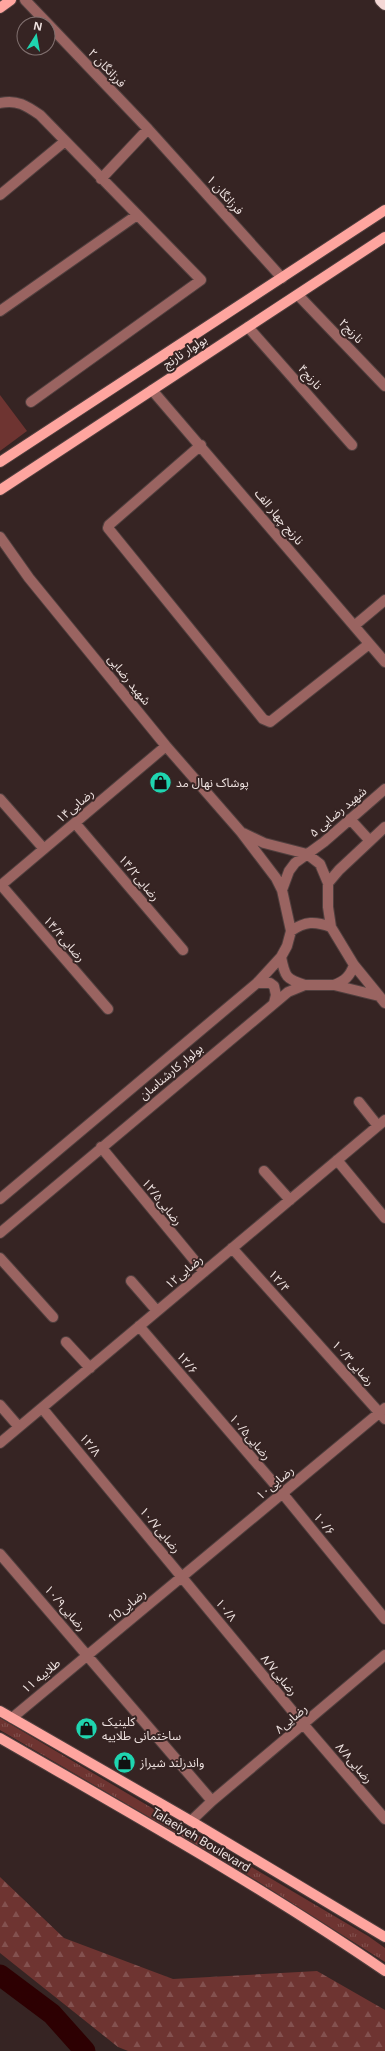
<svg xmlns="http://www.w3.org/2000/svg" width="385" height="2051" viewBox="0 0 385 2051" font-family="Georgia,'Noto Sans Arabic',serif">
	<style>
		.grass { fill: url(#grass-tufts) }
		.forest { fill: url(#forest-firs) }
		.park { fill: #6e3431 }
		.lines { fill: none; stroke-linecap: round; stroke-linejoin: round }
		.river { stroke: #2d0002; stroke-width: 21 }
		.minor-casing { stroke: #503f3e; stroke-width: 12 }
		.major-casing { stroke: #503f3e; stroke-width: 12 }
		.highway-casing { stroke: #503f3e; stroke-width: 14 }
		.minor { stroke: #9a6461; stroke-width: 10 }
		.major { stroke: #fea59f; stroke-width: 10 }
		.highway { stroke: #f3d7d5; stroke-width: 12 }
		.labels { text-anchor: middle; stroke-width: 4; stroke-linejoin: round; paint-order: stroke }
		.street-label { font-size: 12px; fill: #efe3e1; stroke: #362423 }
		.poi-label { font-size: 12px; fill: #efe3e1; stroke: #362423; text-anchor: start }
	</style>
	<defs>
		<pattern id="grass-tufts" width="24" height="20" patternUnits="userSpaceOnUse"><rect width="24" height="20" fill="#6e3431"/><path d="M3 7l-1-3M5 7V3M7 7l1-3M15 17l-1-3M17 17v-4M19 17l1-3" fill="none" stroke="#83514f"/></pattern>
		<pattern id="forest-firs" width="22" height="20" patternUnits="userSpaceOnUse"><rect width="22" height="20" fill="#6e3431"/><path d="M5 1l3.5 6h-7zM16 11l3.5 6h-7z" fill="#83514f"/></pattern>
	</defs>
	<rect width="100%" height="100%" fill="#362423"/>
	<!-- grass -->
	<path class="grass" d="M0 1718 368 1936 385 1948V1962L238 1869 0 1730Z"/>
	<!-- forest -->
	<path class="forest" d="M0 1877 64 1938 173 1979 317 1971 385 2010V2051H128L118 2047 0 1953Z"/>
	<!-- park -->
	<path class="park" d="M0 395 27 431 0 451Z"/>
	<g class="lines">
		<!-- river -->
		<path class="river" d="M0 1975 52 2014 85 2051"/>
		<defs>
			<path id="minor" d="M25 0 48 24
				M48 24 148 129 282 278
				M0 103C17 99 27 106 40 115L201 280 31 402
				M101 179 148 129
				M0 195 64 142
				M298 295 385 386
				M0 311 137 215
				M248 327 352 445
				M152 390 385 662
				M201 445 109 525 108 528 263 719 270 722 369 644
				M0 537 29 578 166 746 241 832 276 878 282 890 291 931 287 946 281 957 257 983 0 1199
				M354 626 385 600
				M0 799 44 849
				M350 819 370 841
				M75 823 183 950
				M243 833 264 843 307 854 320 864 328 883V907L331 927 354 965 385 1003
				M328 883 339 870 385 827
				M1 885 108 1009
				M0 886 166 746
				M282 890 289 871 295 863 324 842 385 789
				M291 931C305 921 315 921 331 927
				M281 957C285 977 286 979 305 985
				M257 983H270L274 986 276 995 274 1003
				M334 985C345 981 350 976 354 965
				M359 1102 378 1126
				M101 1147 204 1272
				M337 1160 385 1218
				M264 1171 290 1200
				M0 1233 288 992 305 985H334L379 996
				M232 1248 385 1419
				M0 1258 53 1317
				M131 1281 157 1311
				M139 1326 283 1494 385 1619
				M66 1342 90 1368
				M0 1405 19 1427
				M42 1408 304 1725 385 1819
				M0 1443 385 1120
				M0 1554 212 1801
				M12 1718 385 1408
				M191 1821 212 1801 385 1655"/>
			<path id="major" d="M0 8 11 0
				M0 462 385 210
				M0 490 385 237
				M0 1711 191 1821 385 1937
				M0 1738C130 1813 261 1886 385 1971"/>
			<path id="highway" d="M381 0 385 4"/>
		</defs>
		<!-- minor casing -->
		<use href="#minor" class="minor-casing"/>
		<!-- major casing -->
		<use href="#major" class="major-casing"/>
		<!-- highway casing -->
		<use href="#highway" class="highway-casing"/>
		<!-- minor -->
		<use href="#minor" class="minor"/>
		<!-- major -->
		<use href="#major" class="major"/>
		<!-- highway -->
		<use href="#highway" class="highway"/>
	</g>
	<!-- icons -->
	<defs>
		<symbol id="shop-disc" viewBox="-11 -11 22 22"><circle r="9.5" fill="#1fd5b0" stroke="#362423"/><path d="M-5-2.5h2.3a2.7 3.5 0 0 1 5.4 0H5L5.5 6h-11ZM-1.5-2.5h3a1.5 2.3 0 0 0-3 0Z" fill="#111"/></symbol>
	</defs>
	<g fill-rule="evenodd">
		<use href="#shop-disc" x="148" y="770" width="25" height="25"/>
		<use href="#shop-disc" x="74" y="1716" width="25" height="25"/>
		<use href="#shop-disc" x="112" y="1750" width="25" height="25"/>
	</g>
	<g class="labels">
		<!-- street labels -->
		<g class="street-label">
			<text transform="translate(107 68) rotate(46)" y="4">فرزانگان ۲</text>
			<text transform="translate(225 195) rotate(48)" y="4">فرزانگان ۱</text>
			<text transform="translate(351 331) rotate(46)" y="4">نارنج۲</text>
			<text transform="translate(185 352) rotate(-33)" y="4">بولوار نارنج</text>
			<text transform="translate(310 377) rotate(48)" y="4">نارنج۴</text>
			<text transform="translate(279 517) rotate(50)" y="4">نارنج چهار الف</text>
			<text transform="translate(129 680) rotate(51)" y="4">شهید رضایی</text>
			<text transform="translate(75 806) rotate(-40)" y="4">رضایی۱۴</text>
			<text transform="translate(338 812) rotate(-40)" y="4">شهید رضایی ۵</text>
			<text transform="translate(139 878) rotate(50)" y="4">رضایی۱۴/۲</text>
			<text transform="translate(64 939) rotate(49)" y="4">رضایی۱۴/۴</text>
			<text transform="translate(171 1072) rotate(-40)" y="4">بولوار کارشناسان</text>
			<text transform="translate(162 1202) rotate(51)" y="4">رضایی۱۲/۵</text>
			<text transform="translate(184 1272) rotate(-40)" y="4">رضایی۱۲</text>
			<text transform="translate(279 1281) rotate(48)" y="4">۱۲/۴</text>
			<text transform="translate(187 1363) rotate(50)" y="4">۱۲/۶</text>
			<text transform="translate(353 1363) rotate(48)" y="4">رضایی۱۰/۳</text>
			<text transform="translate(250 1437) rotate(49)" y="4">رضایی۱۰/۵</text>
			<text transform="translate(90 1445) rotate(51)" y="4">۱۲/۸</text>
			<text transform="translate(275 1483) rotate(-40)" y="4">رضایی۱۰</text>
			<text transform="translate(324 1524) rotate(51)" y="4">۱۰/۶</text>
			<text transform="translate(160 1530) rotate(50)" y="4">رضایی۱۰/۷</text>
			<text transform="translate(127 1606) rotate(-39)" y="4">رضایی10</text>
			<text transform="translate(65 1608) rotate(49)" y="4">رضایی۱۰/۹</text>
			<text transform="translate(226 1610) rotate(51)" y="4">۱۰/۸</text>
			<text transform="translate(279 1675) rotate(50)" y="4">رضایی۸/۷</text>
			<text transform="translate(41 1676) rotate(-40)" y="4">طلاییه ۱۱</text>
			<text transform="translate(291 1719) rotate(-40)" y="4">رضایی۸</text>
			<text transform="translate(354 1763) rotate(49)" y="4">رضایی۸/۸</text>
			<text transform="translate(201 1840) rotate(31)" y="4">Talaeiyeh Boulevard</text>
		</g>
		<!-- poi labels -->
		<g class="poi-label">
			<text x="176" y="787">پوشاک نهال مد</text>
			<text x="102" y="1726">کلینیک<tspan x="102" dy="14">ساختمانی طلاییه</tspan></text>
			<text x="140" y="1767">واندرلند شیراز</text>
		</g>
	</g>
	<!-- north arrow -->
	<g transform="translate(36 36) rotate(11)"><circle r="19" fill="#362423" stroke="#80706f"/>
	<path d="M0-3L7 15L0 10L-7 15Z" fill="#1fd5b0"/>
	<text y="-6" font-size="11" font-weight="bold" text-anchor="middle" fill="#efe3e1">N</text>
	</g>
</svg>
